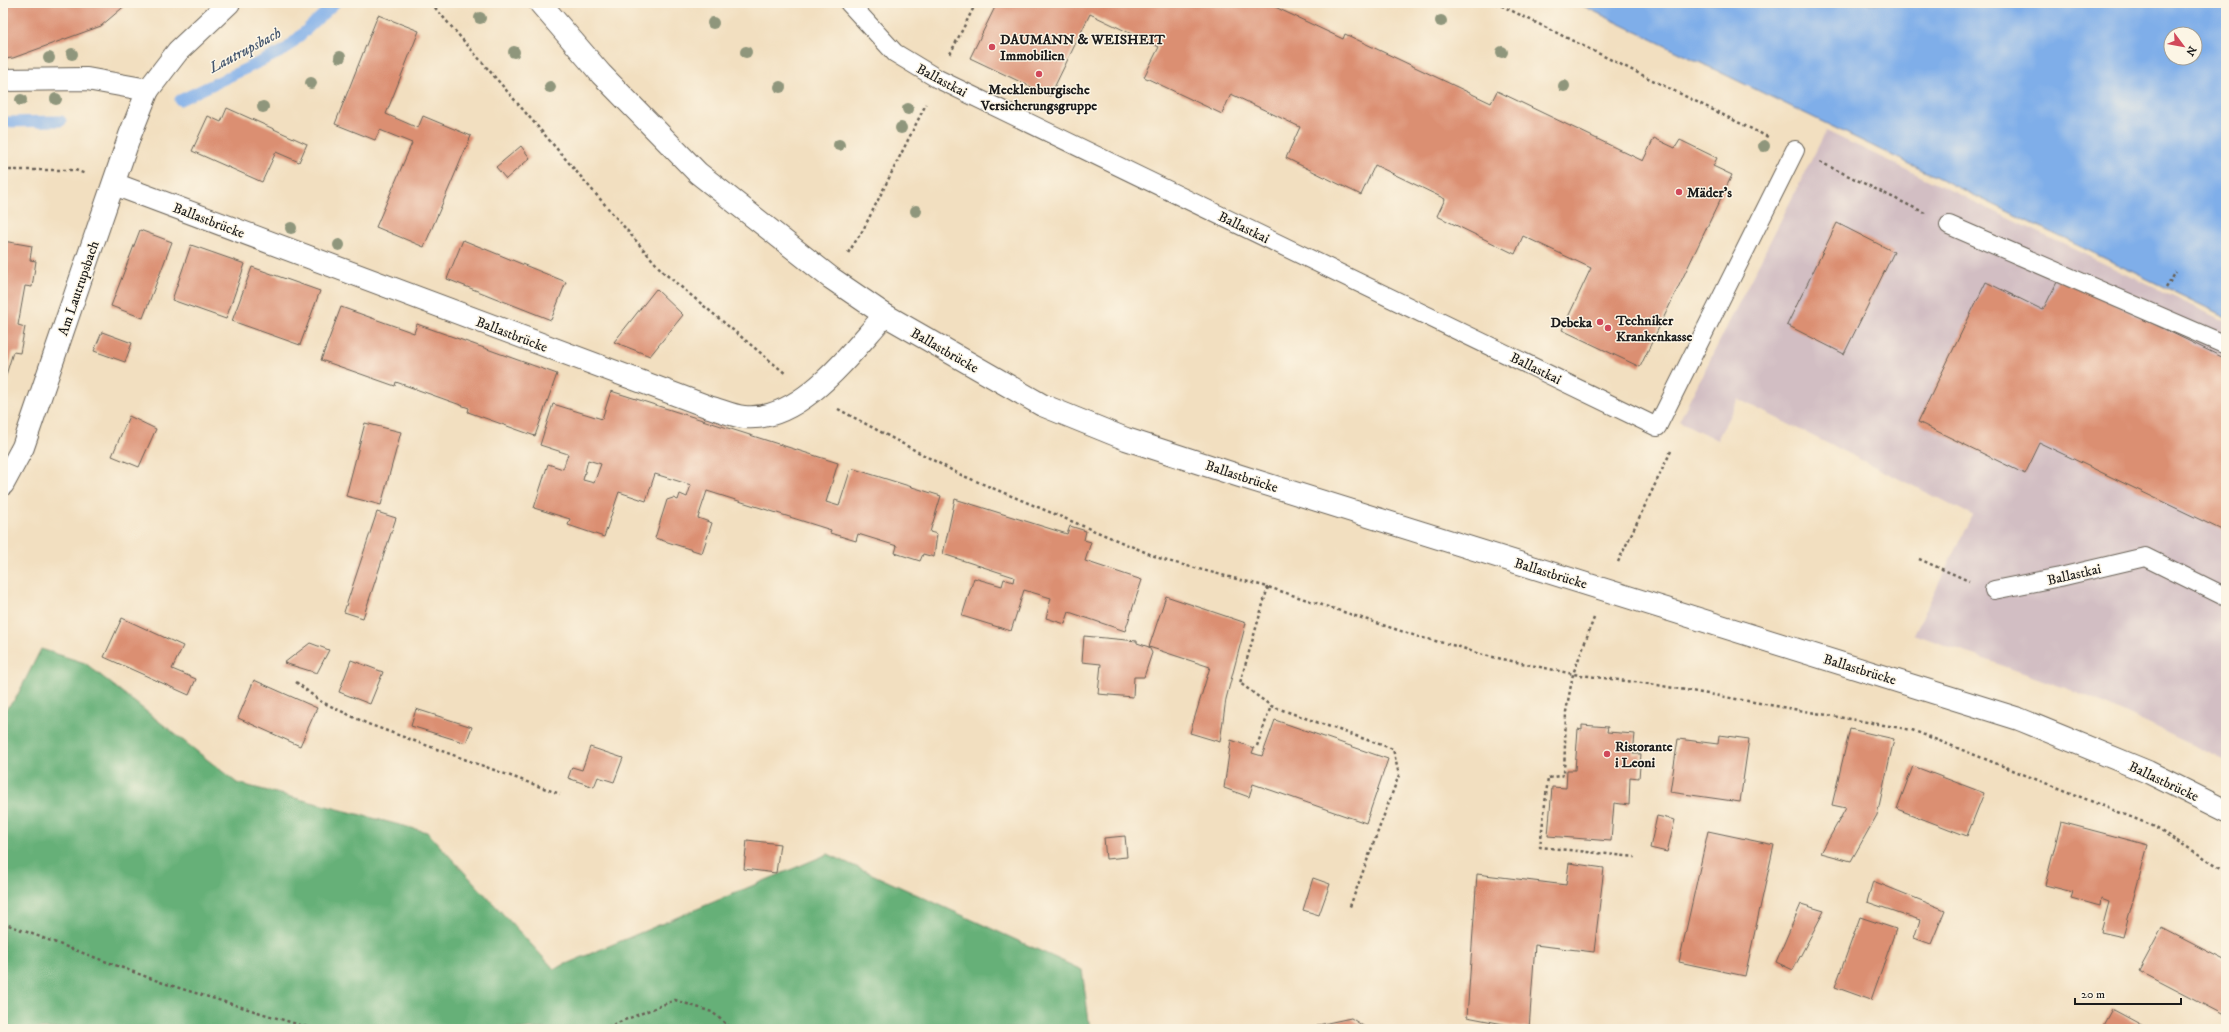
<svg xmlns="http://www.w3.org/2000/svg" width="2229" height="1032" viewBox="0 0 2229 1032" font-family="'IM FELL DW Pica',serif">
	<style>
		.industrial { fill: #d2bec3 }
		.forest { fill: #66b078; stroke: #41664a }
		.water { fill: #7faee9; stroke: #4e6582; fill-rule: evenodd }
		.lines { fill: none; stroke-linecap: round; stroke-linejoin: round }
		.stream { stroke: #7faee9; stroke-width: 11 }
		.building { fill: #db8f72; fill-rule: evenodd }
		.service-casing { stroke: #676055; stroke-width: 20 }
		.minor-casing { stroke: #676055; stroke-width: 24 }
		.tertiary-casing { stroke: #676055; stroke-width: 24 }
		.path { stroke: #676055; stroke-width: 2.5; stroke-dasharray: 3 3; stroke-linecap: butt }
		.service { stroke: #fff; stroke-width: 18 }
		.minor { stroke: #fff; stroke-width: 22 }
		.tertiary { stroke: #fff; stroke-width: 22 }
		.tree { fill: #8f967b }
		.poi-dot { fill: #d1495b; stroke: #fcf5e5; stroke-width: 1.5 }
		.labels { text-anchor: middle; stroke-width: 3; stroke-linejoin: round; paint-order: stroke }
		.poi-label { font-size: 14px; font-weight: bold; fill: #1c1c1c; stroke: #fcf5e5; text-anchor: start }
		.street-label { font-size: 14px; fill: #1c1c1c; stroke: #fcf5e5 }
		.water-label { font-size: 15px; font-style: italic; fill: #44566e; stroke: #fcf5e5 }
	</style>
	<rect width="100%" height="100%" fill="#fcf5e5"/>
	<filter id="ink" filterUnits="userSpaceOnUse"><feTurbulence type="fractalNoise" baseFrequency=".025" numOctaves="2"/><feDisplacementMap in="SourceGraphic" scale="8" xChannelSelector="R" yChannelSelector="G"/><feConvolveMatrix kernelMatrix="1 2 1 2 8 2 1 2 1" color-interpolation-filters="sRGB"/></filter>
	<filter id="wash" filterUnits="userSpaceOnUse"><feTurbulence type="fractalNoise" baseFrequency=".012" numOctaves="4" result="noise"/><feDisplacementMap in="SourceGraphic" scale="16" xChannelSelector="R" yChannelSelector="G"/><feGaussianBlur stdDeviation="0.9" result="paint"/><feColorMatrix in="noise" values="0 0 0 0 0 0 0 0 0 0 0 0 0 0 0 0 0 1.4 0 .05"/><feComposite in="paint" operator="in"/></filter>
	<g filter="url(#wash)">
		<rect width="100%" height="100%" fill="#f2dfc0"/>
		<!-- industrial -->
		<path class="industrial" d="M1826 131 2226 322V761L2093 698 1914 634 1972 515 1738 399 1717 440 1679 421Z"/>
		<!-- forest -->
		<path class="forest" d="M41 649 85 663 237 783 427 832 554 969 828 854 1082 970 1090 1029H3V712L16 698Z"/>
		<!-- water -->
		<path class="water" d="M1577 3H2226V317L2166 288ZM2171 34H2195V58H2171Z"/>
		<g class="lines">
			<!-- stream -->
			<path class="stream" d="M180 100 285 50 335 3
				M3 122 61 121"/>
		</g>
		<g id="blocks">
			<!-- building -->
			<path class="building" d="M3 3H128L101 26 13 58 3 59Z
				M997 3H1275L1273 6 1343 39 1345 34 1491 103 1497 91 1643 161 1654 138 1675 148 1680 140 1717 158 1713 166 1732 175 1640 367 1562 330 1591 268 1523 236 1515 254 1437 216 1445 199 1375 165 1361 195 1286 158 1300 127 1231 94 1222 114 1144 77 1159 47 1090 14 1050 96 970 58Z
				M378 15 419 31 386 114 418 128 423 116 471 136 424 247 376 227 412 143 380 130 375 140 335 124Z
				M227 108 307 144 299 162 276 152 262 182 192 151 208 116 221 122Z
				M521 146 530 158 506 179 496 167Z
				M1837 223 1894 252 1844 354 1787 325Z
				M140 230 172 242 143 318 111 306Z
				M463 240 566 282 551 320 447 279Z
				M3 241 32 246 30 260 36 261 32 287 25 286 18 325 25 327 20 353 13 352 3 385Z
				M191 245 245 264 226 319 172 300Z
				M252 267 320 291 300 345 232 321Z
				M2059 278 2226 359V532L2040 443 2025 474 1918 422 1986 282 2043 310Z
				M656 289 683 315 650 356 614 342Z
				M341 307 414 333 417 324 557 374 535 436 468 412 469 408 396 382 395 386 321 360Z
				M102 332 132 343 125 362 94 351Z
				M611 391 838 463 826 502 839 506 851 468 941 496 930 532 937 534 934 557 923 554 920 561 895 553 897 546 858 534 856 541 830 533 831 530 707 491 698 518 712 523 702 553 655 538 667 500 673 498 678 500 680 494 687 497 691 485 655 474 646 501 619 492 604 537 568 525 570 519 534 508 548 464 563 469 568 454 540 445 553 404 602 419ZM588 460 601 464 594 483 583 480Z
				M129 416 156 429 139 467 112 456Z
				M365 423 401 432 381 505 346 496Z
				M955 499 1067 534 1070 526 1086 531 1084 540 1091 542 1085 561 1142 580 1125 631 1069 612 1065 624 1046 618 1051 598 1024 590 1011 631 962 616 974 578 1002 586 1004 579 1013 582 1014 577 943 554Z
				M377 512 396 518 363 618 344 612Z
				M1166 596 1246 623 1226 699 1220 742 1190 733 1210 667 1149 647Z
				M122 618 183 646 172 669 196 679 189 695 104 657Z
				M1084 636 1137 641V643L1149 647 1152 653 1144 677H1134L1133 697 1098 694 1101 664 1082 662Z
				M310 643 329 650 317 673 284 663Z
				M351 660 383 672 370 704 339 692Z
				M254 680 317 708 300 746 238 718Z
				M416 709 472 727 466 743 411 726Z
				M1275 720 1388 759 1366 823 1253 784 1249 797 1224 788 1231 740 1254 748 1252 753 1262 756Z
				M1582 725 1608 727 1607 732 1635 734 1633 754H1641L1639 778 1630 777 1629 805 1614 803 1611 841 1548 836 1552 787 1566 788 1567 770H1575L1578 729 1582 730Z
				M1850 729 1894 739 1877 815 1851 861 1821 853 1846 808 1832 805Z
				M1719 735 1749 739 1740 802 1670 792 1678 739 1718 744Z
				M590 747 623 758 614 782 598 777 594 787 568 778 572 767 582 770Z
				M1913 766 1984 793 1967 836 1897 809Z
				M1657 816 1675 820 1667 852 1650 848Z
				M2061 822 2148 845 2123 937 2101 932 2109 902 2101 899 2100 906 2071 898 2073 892 2045 885Z
				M1708 831 1774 845 1745 976 1679 962Z
				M1125 836 1127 857 1106 859 1104 838Z
				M747 840 780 844 776 873 744 869Z
				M1569 863 1604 868 1594 952 1535 945 1529 1029 1467 1017 1477 874 1566 885Z
				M1313 878 1330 884 1319 915 1303 910Z
				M1873 881 1945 910 1931 944 1914 938 1920 920 1867 902Z
				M1801 904 1824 911 1793 970 1776 962Z
				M1860 917 1896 929 1871 1000 1835 987Z
				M2162 928 2226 961V1016L2139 971Z
				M2112 1009 2149 1029H2101Z
				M1351 1018 1368 1029H1315L1318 1025Z"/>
		</g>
	</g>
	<g filter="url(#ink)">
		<use href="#blocks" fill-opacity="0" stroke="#676055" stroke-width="1"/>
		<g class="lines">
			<defs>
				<path id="service" d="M849 3 895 53 938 79 1657 427 1795 150
					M1949 225 2226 345
					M1994 590 2060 577 2145 557 2226 597"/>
				<path id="minor" d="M3 80 87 79 148 90
					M114 184 709 407C720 410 733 416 744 417 801 423 851 352 885 315"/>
				<path id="tertiary" d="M540 3 601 74 698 173 831 278 885 315 1042 405 1126 439 1240 476 2019 719 2148 772 2226 811
					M3 484 23 447 130 135 148 90 178 51 229 3"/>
			</defs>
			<!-- service casing -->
			<use href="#service" class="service-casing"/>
			<!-- minor casing -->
			<use href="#minor" class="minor-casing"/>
			<!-- tertiary casing -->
			<use href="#tertiary" class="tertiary-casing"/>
			<!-- path -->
			<path class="path" d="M431 3 663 272 786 374
				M1496 3 1770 138
				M950 54 976 3
				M1820 162 1925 213
				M3 170H75L86 174
				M848 253 863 230 926 104
				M2166 288 2176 272
				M838 409 959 474 1164 560 1268 587 1419 637 1460 647 1479 654 1573 674 1657 685 1912 730 2151 825 2226 871
				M1919 559 1969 581
				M1618 562 1671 451
				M1268 587 1240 683 1271 706 1393 749 1399 775 1349 909
				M1594 618 1573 674 1566 712 1564 775 1548 778 1540 847 1635 857
				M296 682 320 701 368 724 560 794
				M1257 746 1271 706
				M3 923 163 983 313 1029
				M602 1029 675 1000 712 1012 732 1029"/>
			<!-- service -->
			<use href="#service" class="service"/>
			<!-- minor -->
			<use href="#minor" class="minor"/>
			<!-- tertiary -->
			<use href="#tertiary" class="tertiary"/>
		</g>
		<!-- trees -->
		<g class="tree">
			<circle cx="480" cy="18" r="6"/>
			<circle cx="1441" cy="21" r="6"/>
			<circle cx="713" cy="23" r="6"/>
			<circle cx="514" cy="52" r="6"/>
			<circle cx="746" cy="52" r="6"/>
			<circle cx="1502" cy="52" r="6"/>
			<circle cx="72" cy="54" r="6"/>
			<circle cx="340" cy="57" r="6"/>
			<circle cx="49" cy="58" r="6"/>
			<circle cx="311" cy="83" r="6"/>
			<circle cx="1564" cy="86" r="6"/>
			<circle cx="550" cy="87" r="6"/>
			<circle cx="780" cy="87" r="6"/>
			<circle cx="56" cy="99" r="6"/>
			<circle cx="21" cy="100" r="6"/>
			<circle cx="263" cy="107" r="6"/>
			<circle cx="908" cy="109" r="6"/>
			<circle cx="901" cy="128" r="6"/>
			<circle cx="839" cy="145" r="6"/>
			<circle cx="1764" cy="146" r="6"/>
			<circle cx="916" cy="211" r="6"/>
			<circle cx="291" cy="228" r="6"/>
			<circle cx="339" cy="245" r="6"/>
		</g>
	</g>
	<!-- markers -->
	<g class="poi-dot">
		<circle cx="992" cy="47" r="4"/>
		<circle cx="1039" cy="74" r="4"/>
		<circle cx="1679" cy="192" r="4"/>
		<circle cx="1600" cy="322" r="4"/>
		<circle cx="1608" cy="328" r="4"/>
		<circle cx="1607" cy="754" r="4"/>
	</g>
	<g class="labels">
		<!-- poi labels -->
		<g class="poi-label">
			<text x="1000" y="44">DAUMANN &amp; WEISHEIT<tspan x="1000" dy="16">Immobilien</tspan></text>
			<text x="1039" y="94" text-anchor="middle">Mecklenburgische<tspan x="1039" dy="16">Versicherungsgruppe</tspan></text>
			<text x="1687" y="197">Mäder's</text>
			<text x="1616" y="325">Techniker<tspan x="1616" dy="16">Krankenkasse</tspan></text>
			<text x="1592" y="327" text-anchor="end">Debeka</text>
			<text x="1615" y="751">Ristorante<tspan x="1615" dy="16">i Leoni</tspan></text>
		</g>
		<!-- street labels -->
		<g class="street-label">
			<text transform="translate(942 80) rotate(28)" y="5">Ballastkai</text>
			<text transform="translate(209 220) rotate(21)" y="5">Ballastbrücke</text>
			<text transform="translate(1244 227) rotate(26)" y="5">Ballastkai</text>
			<text transform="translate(78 288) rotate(-71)" y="5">Am Lautrupsbach</text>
			<text transform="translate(512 334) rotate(21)" y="5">Ballastbrücke</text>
			<text transform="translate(945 350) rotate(30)" y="5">Ballastbrücke</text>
			<text transform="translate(1536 368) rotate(26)" y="5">Ballastkai</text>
			<text transform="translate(1242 476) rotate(18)" y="5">Ballastbrücke</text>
			<text transform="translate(1551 573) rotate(17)" y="5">Ballastbrücke</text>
			<text transform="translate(2074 574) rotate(-13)" y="5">Ballastkai</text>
			<text transform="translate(1860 669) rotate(17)" y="5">Ballastbrücke</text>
			<text transform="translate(2164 781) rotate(25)" y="5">Ballastbrücke</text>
		</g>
		<!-- water labels -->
		<g class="water-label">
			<text transform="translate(245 50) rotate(-28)" y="5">Lautrupsbach</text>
		</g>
	</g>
	<!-- margin -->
	<rect width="2229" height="1032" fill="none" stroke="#fcf5e5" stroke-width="16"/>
	<!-- north arrow -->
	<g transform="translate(2183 46) rotate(122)"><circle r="19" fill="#fcf5e5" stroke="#a29e95"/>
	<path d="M0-3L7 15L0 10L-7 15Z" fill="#d1495b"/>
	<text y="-6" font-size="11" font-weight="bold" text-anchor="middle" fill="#1c1c1c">N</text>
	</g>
	<!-- scale -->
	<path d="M2075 998v6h106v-6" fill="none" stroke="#1c1c1c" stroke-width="2"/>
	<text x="2081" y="998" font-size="12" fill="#1c1c1c" stroke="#fcf5e5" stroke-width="3" paint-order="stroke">20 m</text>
</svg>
